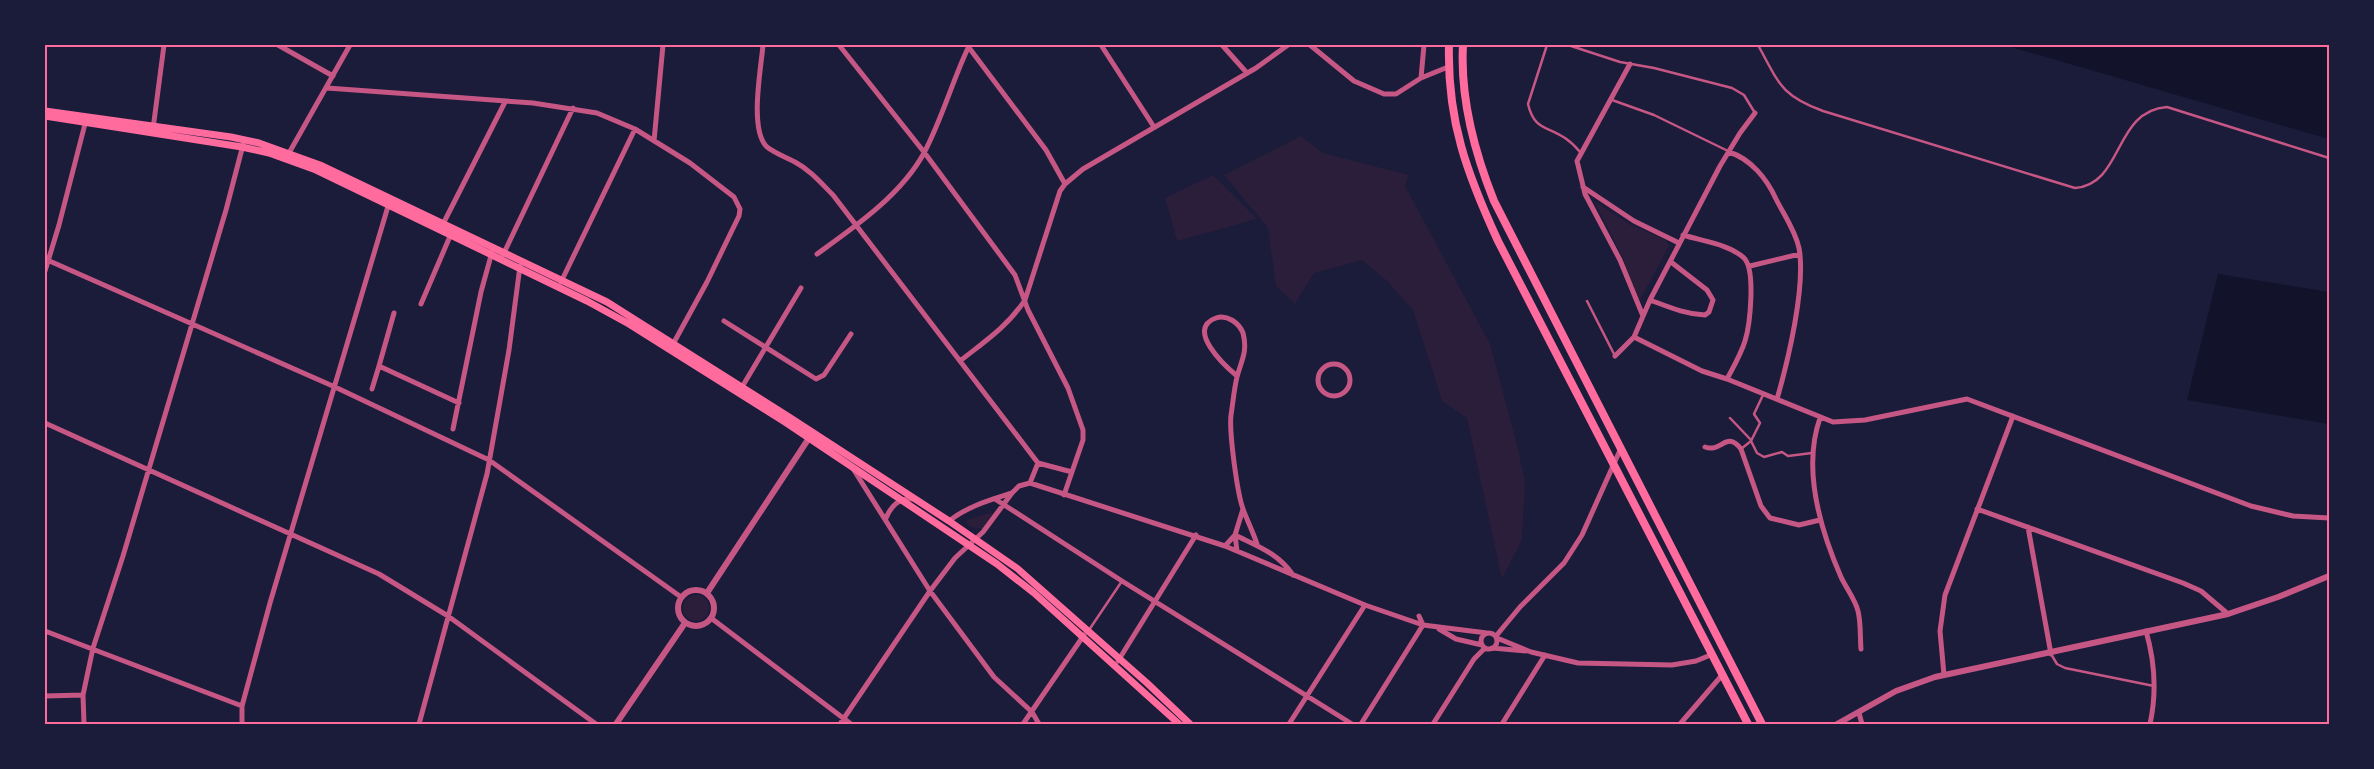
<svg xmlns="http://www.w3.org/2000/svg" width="2374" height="769" viewBox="0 0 2374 769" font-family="'Public Sans',sans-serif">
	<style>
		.green { fill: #2a1e3b }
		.water { fill: #12122b }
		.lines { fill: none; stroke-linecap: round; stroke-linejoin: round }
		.service { stroke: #c65784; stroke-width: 2.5 }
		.minor { stroke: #c65784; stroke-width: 5 }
		.tertiary { stroke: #c65784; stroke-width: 6 }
		.secondary { stroke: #ff6b9d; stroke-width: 7 }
		.primary { stroke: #ff6b9d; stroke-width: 8 }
		.neatline { fill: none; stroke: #ff6b9d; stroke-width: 2 }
	</style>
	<rect width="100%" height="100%" fill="#1b1b3a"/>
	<!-- green -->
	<path class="green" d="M1301 136 1323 153 1409 175 1405 186 1490 344 1518 448 1525 484 1522 540 1502 579 1467 418 1442 401 1413 310 1387 281 1362 260 1314 273 1295 304 1276 286 1268 228 1224 175Z
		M1213 175 1257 219 1177 241 1165 198Z
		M1594 201 1631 225 1666 240 1669 246 1640 300 1635 294 1623 258Z
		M997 511 983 529 968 526 966 520Z
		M683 608a13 13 0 1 1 26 0a13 13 0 1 1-26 0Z"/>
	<!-- water -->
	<path class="water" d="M2004 45H2329V139Z
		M2218 274 2329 292V424L2187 400Z"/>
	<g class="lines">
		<!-- service -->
		<path class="service" d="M1547 45 1528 104C1534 130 1547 126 1565 138 1571 142 1576 147 1580 152
			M1568 45 1620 62 1654 68 1732 88 1744 95 1755 113
			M1758 45C1779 83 1780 95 1823 111L2075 188C2124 184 2113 111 2167 107L2329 158
			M1612 100 1654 115 1728 151
			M1587 301 1615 356
			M1763 395 1754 414 1760 423 1751 441 1757 453 1764 457 1782 452 1788 456 1812 453
			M1730 418 1751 440
			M1741 449 1751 441
			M1089 630 1122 581
			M2051 654 2057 664 2065 668 2154 686"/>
		<!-- minor -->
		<path class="minor" d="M278 45 333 76
			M763 45C761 69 749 130 767 147 776 154 786 157 795 162 810 170 821 183 833 195L1038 463 1072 472
			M839 45 924 152 1015 275 1028 310 1068 388 1083 430V440L1064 495
			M967 45 1046 150 1065 184
			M1101 45 1154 127
			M1222 45 1247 73
			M1310 45 1354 81 1384 94H1396L1421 78 1448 67
			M1630 64 1577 161 1585 194 1620 260 1643 316
			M1421 78 1424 45
			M327 88 533 103 597 113 635 129 690 163 734 197 740 209 739 216 707 282 672 346
			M153 129 164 45
			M654 141 663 45
			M1729 152C1751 159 1767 179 1776 199 1784 215 1795 230 1799 248 1806 286 1788 361 1777 399
			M289 153 350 45
			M1583 187 1634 221 1679 243
			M442 226 505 102
			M1683 235C1702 241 1729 244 1744 258 1756 270 1750 325 1745 341 1741 354 1734 366 1727 379
			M817 254C856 226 901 195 924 153 942 119 952 82 968 48
			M503 255 573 108
			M45 259 335 387 489 460 681 597
			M1750 266 1800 254
			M45 271 59 225 86 120
			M561 282 635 129
			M1650 300C1669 307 1685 314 1705 315L1709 312 1713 300 1707 290 1671 262
			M421 304 451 234
			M724 321 816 379 824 375 851 334
			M1634 337 1702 371 1727 379 1833 422 1865 420 1967 399 2251 506 2293 516 2329 518
			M1615 356 1634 337 1650 300 1720 166 1740 133 1755 113
			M960 361C984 342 1008 326 1025 300L1060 191 1065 184 1083 169 1256 68 1288 45
			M1318 380a16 16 0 1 1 32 0a16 16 0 1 1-32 0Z
			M379 366 394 313
			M1237 376C1225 366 1185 329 1216 318 1227 314 1239 323 1243 333 1248 352 1241 361 1237 377 1234 389 1233 403 1231 415 1229 432 1237 492 1243 509 1247 520 1253 532 1257 544
			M742 387 801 288
			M372 389 379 366 459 403
			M1820 418C1802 469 1820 529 1841 577 1846 588 1855 599 1858 611 1861 623 1860 637 1861 649
			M45 423 379 574 448 616 596 724
			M453 429 481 292 492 252
			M1705 447C1722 453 1726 430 1741 449L1761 506 1770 518 1799 525 1820 520
			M852 467 930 591 959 630 994 677 1032 712 1039 724
			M1030 483 1038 463
			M995 499 1122 581 1352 724
			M1977 509 2183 583 2201 591 2228 614
			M886 518C891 506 900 497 913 499
			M949 521C968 506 990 500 1012 493
			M2028 527 2051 654
			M1235 535C1257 546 1278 553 1293 575
			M1235 535 1237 551
			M1225 546 1235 535 1243 509
			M711 618 851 724
			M1439 629 1456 639 1482 645
			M45 631 242 706
			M2146 631C2155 662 2157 692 2150 724
			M1481 641a8 8 0 1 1 16 0a8 8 0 1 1-16 0Z
			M1496 636 1520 607 1564 563 1582 535 1621 448
			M1497 638 1531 652 1578 663 1672 665 1696 661 1713 654
			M1492 648 1526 651
			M1118 661 1196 535
			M1944 675 1940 631 1945 595 2013 416
			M45 696 83 695
			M1859 713 1862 724
			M84 724 83 695 93 648 123 556 226 210 243 145
			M242 724V706L270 603 389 203
			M419 724 487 474 509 350 520 266
			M840 724 930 591 955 558 983 532 1012 493 1019 486 1030 483 1225 546 1365 605 1423 625 1487 633
			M1023 724 1084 635
			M1289 724 1365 605
			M1361 724 1423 625 1419 616
			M1433 724 1474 659 1485 648
			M1502 724 1545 655
			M1680 724 1723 674"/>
		<!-- tertiary -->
		<path class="tertiary" d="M678 608a18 18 0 1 1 36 0a18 18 0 1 1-36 0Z
			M707 593 811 435
			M616 724 685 623
			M1837 724 1896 691 1935 677 2228 614 2278 597 2329 576"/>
		<!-- secondary -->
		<path class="secondary" d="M45 111 231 137 259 143 320 165 607 302 789 417 949 521 1018 569 1147 683 1190 724
			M45 116 242 147 269 153 316 170 587 301 629 324 785 422 997 564 1034 593 1179 724"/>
		<!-- primary -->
		<path class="primary" d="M1449 45C1447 120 1467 174 1498 241L1748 724
			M1463 45C1460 98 1474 151 1494 201L1762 724"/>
	</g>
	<!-- border -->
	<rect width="2374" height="769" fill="none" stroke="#1b1b3a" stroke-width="92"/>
	<rect x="46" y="46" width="2282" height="677" class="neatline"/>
</svg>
